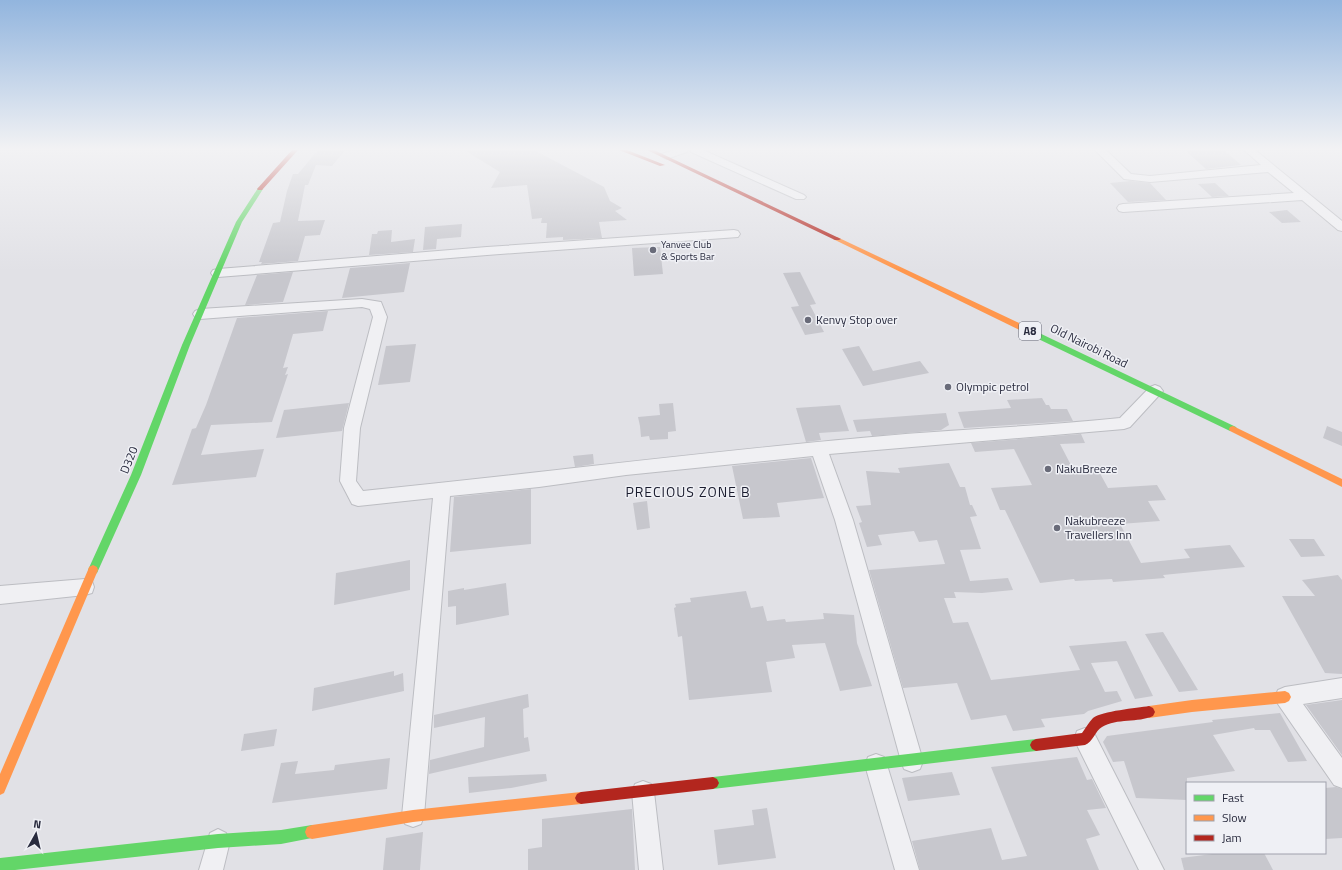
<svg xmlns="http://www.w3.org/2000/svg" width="1342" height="870" viewBox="0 0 1342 870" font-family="'Titillium Web',sans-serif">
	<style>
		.building { fill: #c7c7cd }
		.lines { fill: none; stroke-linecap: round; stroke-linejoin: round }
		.street-casing { stroke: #bcbdc2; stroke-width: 2 }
		.street { fill: #f0f0f3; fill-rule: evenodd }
		.fast { fill: #63d668; fill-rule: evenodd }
		.slow { fill: #ff974d; fill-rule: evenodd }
		.jam { fill: #b3261e; fill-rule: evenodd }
		.poi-dot { fill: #696b79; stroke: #eff0f5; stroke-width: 1.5 }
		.labels { text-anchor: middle; stroke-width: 3; stroke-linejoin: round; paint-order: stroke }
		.far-poi-label { font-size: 10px; fill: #292b3e; stroke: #eff0f5; text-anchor: start }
		.shield { fill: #eff0f5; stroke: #646675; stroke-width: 1 }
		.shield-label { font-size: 11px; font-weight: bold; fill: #292b3e }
		.poi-label { font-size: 12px; fill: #292b3e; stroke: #eff0f5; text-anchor: start }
		.street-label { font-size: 12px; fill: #292b3e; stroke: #eff0f5 }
		.quarter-label { font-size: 14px; letter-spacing: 1px; fill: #1b1d2f; stroke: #eff0f5 }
	</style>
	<rect width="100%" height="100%" fill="#e1e1e6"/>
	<!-- building -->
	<path class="building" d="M318 150H345L332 166 316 165 308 185H305L298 221 325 220 320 235 305 236 298 261 261 264 262 262H259L273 223 280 222 287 191 293 174H298Z
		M464 150H534L604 187 610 201 622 208 615 211 627 220 599 222 602 238 563 240V237L546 238 547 223H541L542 218 532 219 527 185 491 188 500 172Z
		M1185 150H1224L1241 165 1206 169Z
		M1131 181 1150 183 1166 200 1128 202 1110 183Z
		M1215 183 1229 196 1212 197 1198 184Z
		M1287 210 1301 222 1282 223 1269 212Z
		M462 224 461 237 437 239 436 249 423 250 425 227Z
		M392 230 391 242 415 239 413 252 369 255 372 234H377L378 231Z
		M660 247 663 274 634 276 632 248Z
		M410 263 404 292 342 298 350 268Z
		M293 272 283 302 245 305 257 275Z
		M800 272 816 304 810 305 824 332 805 335 791 307 799 306 783 273Z
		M328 311 323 331 293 334 283 368 288 367 285 375 288 374 272 422 211 425 201 455 264 449 256 477 172 485 192 429 196 428 206 405 237 318Z
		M416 344 410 382 378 385 386 346Z
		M859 346 873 371 920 361 929 373 863 386 842 349Z
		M1042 398 1046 405H1049L1051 409H1067L1073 421 964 428 958 412 1011 408 1007 400Z
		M349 403 342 431 276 438 284 410Z
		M673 403 676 431 668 432V439L650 440 649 436 641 437 640 426 638 417 660 415 659 404Z
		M840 405 849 431 819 433 821 440 806 442 796 408Z
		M946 413 949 425 941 430 872 436 870 431 857 432 853 420Z
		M1327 426 1342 432V446L1323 438Z
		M1081 434 1085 443 1060 444 1073 469 1097 468 1108 488 1157 485 1166 500 1148 501 1160 521 1120 524 1141 563 1190 558 1184 549 1230 545 1245 567 1163 575 1165 578 1113 582 1112 579 1075 581 1074 579 1040 583 1005 510H1000L991 488 1032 485 1014 449 975 452 971 443Z
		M593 454 594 464 575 467 573 456Z
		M811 458 824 498 777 503 780 517 743 519 732 466Z
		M949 463 960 487H965L970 505H972L977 516 970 517 981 549 960 550 970 581 1008 578 1013 590 982 593 954 592 956 598H944L953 623 968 622 991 680 1080 670 1069 646 1126 641 1153 696 1135 699 1117 661 1091 663 1105 692 1117 691 1122 701 1088 711 1084 714 1041 719 1045 727 1013 731 1006 715 971 720 957 683 903 688 869 570 945 564 937 540 919 542 914 531 878 535 882 545 867 547 859 523 862 522 856 506 871 505 866 471 900 473 898 468Z
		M531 489V544L450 552 454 497Z
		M647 501 650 528 637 530 633 503Z
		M1289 539H1314L1325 556 1301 557Z
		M410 560V590L334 605 336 573Z
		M1338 575 1342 580V674L1325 673 1282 596H1315L1302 580Z
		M506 583 509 615 456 625V606L448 607V591L464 588V590Z
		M746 591 751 608 763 606 767 621 785 619 786 622 824 619 823 613 854 615 857 643 872 686 840 691 825 643 792 645 795 658 766 662 772 692 689 700 682 636 678 637 674 608 676 607 675 604 691 602 690 598Z
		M1163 632 1198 690 1179 692 1145 634Z
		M394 671V676L403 673 404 691 312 711 314 688Z
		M528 694 529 707 523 709 524 738 528 737 530 751 429 774 430 760 484 747 485 717 434 728V715Z
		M1342 700V755L1306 705Z
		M1280 713 1307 761 1288 762 1270 730H1255L1254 728 1213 735 1235 771 1187 778V800L1136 798 1124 761 1113 762 1103 742 1107 736 1213 722 1212 720Z
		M277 729 274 746 241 751 244 734Z
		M1077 757 1087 780 1092 779 1106 808 1087 810 1100 835 1086 839 1099 870H920L912 841 991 828 1002 860 1027 856 991 767Z
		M390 758 387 789 272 803 281 763 298 761 295 774 334 770 335 765Z
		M952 772 960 795 908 801 902 778Z
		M546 774 547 781 511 788 469 793 468 777Z
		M1336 787 1342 789V838L1325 839V788Z
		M767 808 776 858 718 865 714 830 754 825 752 810Z
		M632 809 635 870H528V849L542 847V819Z
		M423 832 420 870H383L386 838Z
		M1220 853H1264L1273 870H1184L1181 858Z"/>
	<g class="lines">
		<defs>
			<path id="street" d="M674 150H688L687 152 666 159 661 156 662 154Z
				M690 150H703L804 195 806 197 804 199H796L691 152Z
				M1095 150H1106L1131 174 1150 176 1261 165 1244 150H1255L1342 221V231L1338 230 1302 200 1123 212 1119 211 1117 208 1119 205 1123 204 1294 193 1268 172 1150 182 1124 179Z
				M734 230 738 231 740 234 738 237 487 255 218 277 213 276 211 273 213 270 218 269 487 247Z
				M362 299 381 302 387 317 360 428 356 481 363 491C532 474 702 452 872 437 954 429 1037 427 1120 418L1150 387 1155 385 1160 387 1163 391 1130 427 1124 429 829 454 853 520 923 761 920 769 912 772 904 769 901 761 835 520 813 456 626 475 539 487 450 496 424 816 421 824 413 827 405 824 402 816 433 498 358 506 352 504 340 481 344 428 373 317 370 309 362 307 200 319 195 317 193 314 195 311 200 309Z
				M85 579 92 581 94 587 92 593 85 595 0 604V586Z
				M1342 678V698L1303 704 1342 758V788L1334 785 1278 704 1275 697 1278 690 1285 687Z
				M1085 728 1093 731 1164 870H1139L1074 739 1077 731Z
				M876 754 884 757 887 765 919 870H895L865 765 868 757Z
				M643 781 651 784 654 792 663 870H639L632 792 635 784Z
				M218 829 226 833 230 841 223 870H199L210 833Z"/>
		</defs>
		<!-- street casing -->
		<use href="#street" class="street-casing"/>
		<!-- street -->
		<use href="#street" class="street"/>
		<!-- fast -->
		<path class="fast" d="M260 187 263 189 242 222 190 345 141 475 97 573 93 575 89 573 88 570 131 475 182 345 236 222 258 188Z
			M1033 330 1236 427 1237 429 1236 431H1230L1030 335 1029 333Z
			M1036 739 1040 741 1042 745 1040 749 1036 751 713 789 709 787 707 783 709 779 713 777Z
			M312 825 317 827 319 832 317 837 281 844 218 848 15 870H0V858L218 834 281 830Z"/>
		<!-- slow -->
		<path class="slow" d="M837 237 1036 331 1037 333 1036 335H1030L835 240 833 239Z
			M1233 426 1342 479V487L1230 431 1229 429 1230 427Z
			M93 565 97 567 98 570 4 793 0 795V774L88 570 89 567Z
			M1285 691 1289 693 1291 697 1289 701 1285 703 1192 712 1149 718 1145 716 1143 712 1145 708 1149 706 1192 700Z
			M581 792 585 794 587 798 585 802 581 804 413 822 312 839 307 837 305 832 307 827 312 825 413 810Z"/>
		<!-- jam -->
		<path class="jam" d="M292 150H298L262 190H258L257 189Z
			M619 150H627L665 165 660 166Z
			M647 150H654L841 239 839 240H835Z
			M1149 706 1153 708 1155 712 1153 716C1138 723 1117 718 1102 727 1095 731 1093 742 1085 745L1036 751 1032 749 1030 745 1032 741 1036 739 1082 733C1085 729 1089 722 1093 718 1102 711 1137 708 1149 706Z
			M713 777 717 779 719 783 717 787 713 789 581 804 577 802 575 798 577 794 581 792Z"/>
	</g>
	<!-- sky -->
	<linearGradient id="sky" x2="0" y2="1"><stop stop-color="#92b5de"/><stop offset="0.55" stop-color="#f2f2f4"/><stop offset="1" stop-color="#f2f2f4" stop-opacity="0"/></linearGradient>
	<rect width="1342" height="271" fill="url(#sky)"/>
	<!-- markers -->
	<g class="poi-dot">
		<circle cx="653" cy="250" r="4"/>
		<circle cx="808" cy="320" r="4"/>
		<circle cx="948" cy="387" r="4"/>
		<circle cx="1048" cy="469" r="4"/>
		<circle cx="1057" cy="528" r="4"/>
	</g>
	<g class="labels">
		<!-- far-poi labels -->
		<g class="far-poi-label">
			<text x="661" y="248">Yanvee Club<tspan x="661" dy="12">&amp; Sports Bar</tspan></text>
		</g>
		<!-- shield labels -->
		<rect class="shield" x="1019" y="322" width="22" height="18" rx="3"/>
		<g class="shield-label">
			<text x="1030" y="335">A8</text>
		</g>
		<!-- poi labels -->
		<g class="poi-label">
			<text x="816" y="324">Kenvy Stop over</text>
			<text x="956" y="391">Olympic petrol</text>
			<text x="1056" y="473">NakuBreeze</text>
			<text x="1065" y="525">Nakubreeze<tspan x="1065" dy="14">Travellers Inn</tspan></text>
		</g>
		<!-- street labels -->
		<g class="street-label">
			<text transform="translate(1089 346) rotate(26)" y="4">Old Nairobi Road</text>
			<text transform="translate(129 460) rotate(-68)" y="4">D320</text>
		</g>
		<!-- quarter labels -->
		<g class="quarter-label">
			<text x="688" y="497">PRECIOUS ZONE B</text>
		</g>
	</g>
	<!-- legend -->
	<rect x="1186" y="782" width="140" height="72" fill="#eff0f5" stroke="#a0a1ac"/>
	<rect x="1194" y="795" width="20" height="6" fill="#63d668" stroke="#a0a1ac"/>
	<text x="1222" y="802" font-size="12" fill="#292b3e">Fast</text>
	<rect x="1194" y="815" width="20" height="6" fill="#ff974d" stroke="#a0a1ac"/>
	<text x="1222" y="822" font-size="12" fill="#292b3e">Slow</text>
	<rect x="1194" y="835" width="20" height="6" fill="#b3261e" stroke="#a0a1ac"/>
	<text x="1222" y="842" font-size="12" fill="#292b3e">Jam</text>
	<!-- north arrow -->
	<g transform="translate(36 834) rotate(8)" stroke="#eff0f5" stroke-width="3" paint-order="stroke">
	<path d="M0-3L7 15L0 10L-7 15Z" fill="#292b3e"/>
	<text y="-6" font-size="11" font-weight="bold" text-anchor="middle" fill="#292b3e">N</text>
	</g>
</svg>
